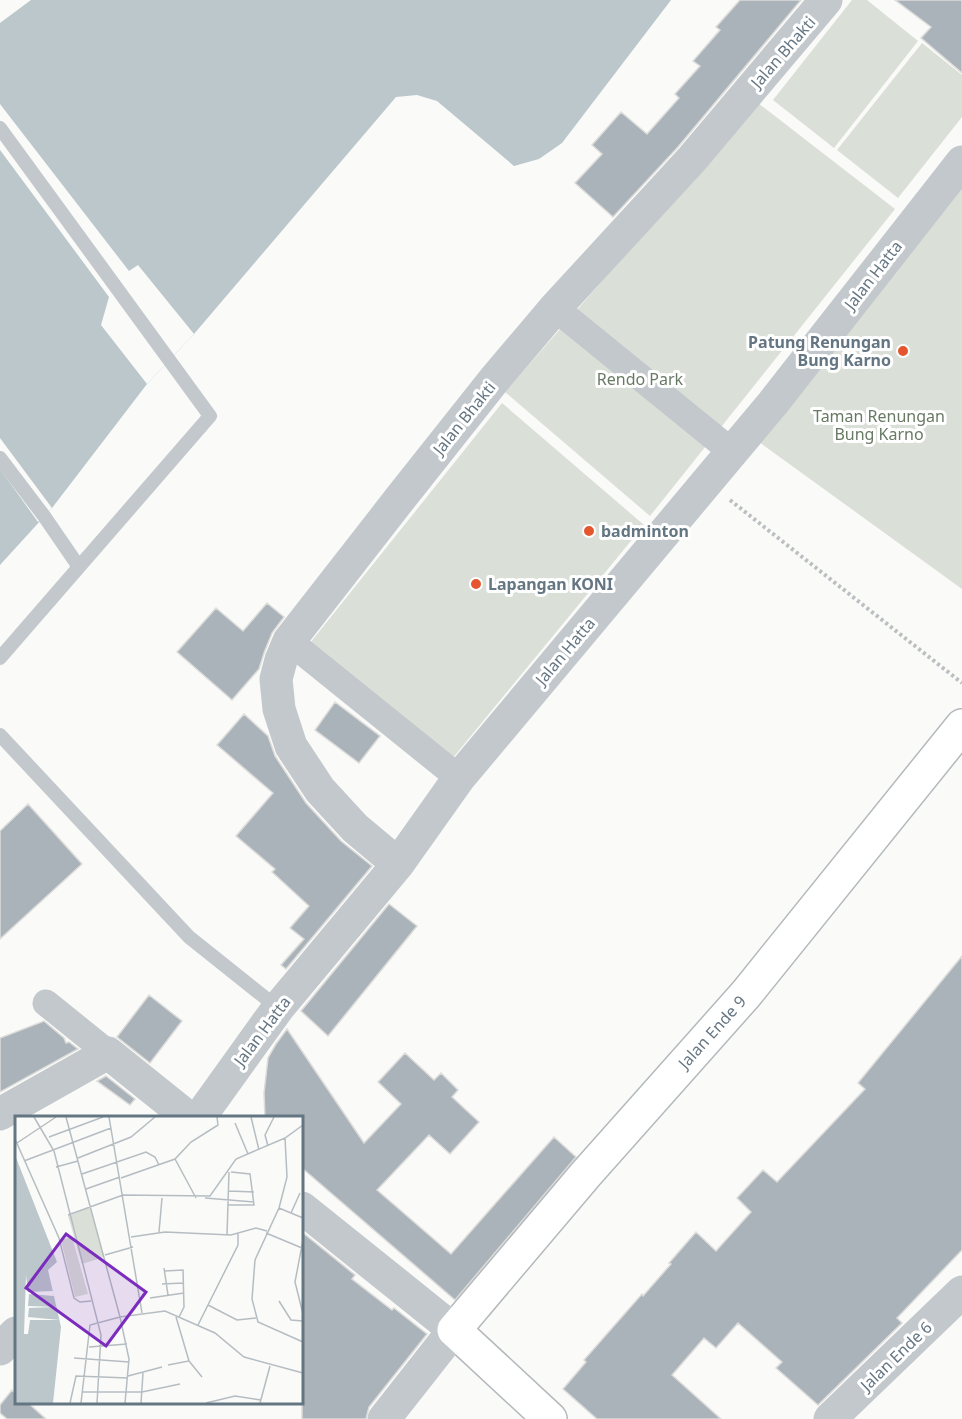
<svg xmlns="http://www.w3.org/2000/svg" width="962" height="1419" viewBox="0 0 962 1419" font-family="'Noto Sans',sans-serif">
	<style>
		.green { fill: #dadfd7 }
		.water { fill: #bbc7cb }
		.pier { fill: #fafaf8 }
		.building { fill: #aab3b9; stroke: #dcdcda; stroke-width: 1.5 }
		.lines { fill: none; stroke-linecap: round; stroke-linejoin: round }
		.trunk-casing { stroke: #b4b9bd; stroke-width: 36 }
		.path { stroke: #bbbfc2; stroke-width: 4; stroke-dasharray: 3 3; stroke-linecap: butt }
		.service { stroke: #c3c8cc; stroke-width: 14 }
		.minor { stroke: #c3c8cc; stroke-width: 27 }
		.tertiary { stroke: #c3c8cc; stroke-width: 33 }
		.trunk { stroke: #fff; stroke-width: 33 }
		.poi-dot { fill: #e4572e; stroke: #fff; stroke-width: 2 }
		.labels { text-anchor: middle; stroke-width: 6; stroke-linejoin: round; paint-order: stroke }
		.street-label { font-size: 16px; fill: #657683; stroke: #fff }
		.poi-label { font-size: 16px; font-weight: bold; fill: #657683; stroke: #fff; text-anchor: start }
		.park-label { font-size: 16px; fill: #687a64; stroke: #fff }
		.inset-road { fill: none; stroke: #b5bdc2; stroke-width: 1.5 }
		.view { fill: #7b2cbf; fill-opacity: 0.15; stroke: #7b2cbf; stroke-width: 3 }
		.inset-edge { fill: none; stroke: #657683; stroke-width: 3 }
	</style>
	<rect width="100%" height="100%" fill="#fafaf8"/>
	<!-- green -->
	<path class="green" d="M852 0H867L918 41 834 148 773 100Z
		M922 43 962 75V117L898 198 837 150Z
		M758 103 895 209 650 516 505 392Z
		M962 183V589L759 442Z
		M502 403 644 525 452 759 310 643Z"/>
	<!-- water -->
	<path class="water" d="M0 0H671L562 143 539 159 514 166 437 101 417 95 396 97 194 334 147 384 52 508 0 565Z"/>
	<!-- pier -->
	<path class="pier" d="M0 0H31L0 23Z
		M0 104 129 271 138 265 194 334 147 384 101 325 109 297 0 150Z
		M0 438 52 508 38 522 0 469Z"/>
	<!-- building -->
	<path class="building" d="M740 0H801L678 147 613 217 575 183 602 154 592 145 621 112 647 134 679 98 675 94 700 66 693 61 720 30 716 27Z
		M895 0H962V73L921 38 931 27Z
		M267 603 284 617 272 633 264 653 259 669 232 700 177 652 216 608 243 631Z
		M335 702 380 736 359 763 315 730Z
		M244 714 268 736 275 756 306 803 341 841 372 866 286 969 281 965 304 939 290 928 309 906 272 872 275 869 236 836 273 793 217 745Z
		M28 804 82 864 0 939V831Z
		M389 904 417 926 328 1036 301 1011Z
		M962 956V1250L897 1318 902 1323 818 1405 776 1368 782 1362 738 1323 716 1348 704 1338 672 1375 721 1419H597L563 1389 586 1362 584 1360 642 1294 643 1296 671 1264 669 1263 696 1232 716 1251 751 1212 737 1198 763 1170 777 1182 865 1089 858 1083Z
		M149 995 182 1021 150 1063 117 1037Z
		M44 1021 64 1038 66 1043 69 1042 78 1049 0 1092V1038Z
		M287 1029 364 1143 401 1104 378 1082 405 1053 434 1080 441 1073 458 1090 452 1097 479 1122 450 1154 429 1135 377 1190 451 1254 554 1137 576 1157 455 1300 302 1168V1118H265L264 1093 268 1058 276 1044Z
		M106 1076 135 1099 130 1105 97 1081Z
		M302 1232 355 1275 352 1279 392 1310 394 1308 427 1334 369 1407 366 1419H302Z
		M12 1390 16 1394V1402H27L46 1419H7L0 1413V1405Z"/>
	<g class="lines">
		<defs>
			<path id="trunk" d="M550 1419 454 1330 586 1174 746 994 962 726"/>
		</defs>
		<!-- trunk casing -->
		<use href="#trunk" class="trunk-casing"/>
		<!-- path -->
		<path class="path" d="M730 500 962 683"/>
		<!-- service -->
		<path class="service" d="M0 128 210 416 0 658
			M0 458 44 516 79 567
			M0 735 189 937 278 1008"/>
		<!-- minor -->
		<path class="minor" d="M555 308 731 451
			M289 641 459 778
			M46 1003 108 1053"/>
		<!-- tertiary -->
		<path class="tertiary" d="M398 864 355 828 320 790 291 746 279 709 276 679 281 660 289 641 402 496 494 380 555 308 692 159 826 0
			M0 1114 108 1053 189 1118
			M199 1118 278 1008 398 864 459 778 773 403 962 162
			M302 1208 454 1330 384 1419
			M0 1349 16 1333
			M830 1419 962 1292"/>
		<!-- trunk -->
		<use href="#trunk" class="trunk"/>
	</g>
	<!-- markers -->
	<g class="poi-dot">
		<circle cx="903" cy="351" r="6"/>
		<circle cx="589" cy="531" r="6"/>
		<circle cx="476" cy="584" r="6"/>
	</g>
	<g class="labels">
		<!-- street labels -->
		<g class="street-label">
			<text transform="translate(783 52) rotate(-49)" y="6">Jalan Bhakti</text>
			<text transform="translate(873 275) rotate(-52)" y="6">Jalan Hatta</text>
			<text transform="translate(464 418) rotate(-51)" y="6">Jalan Bhakti</text>
			<text transform="translate(565 651) rotate(-50)" y="6">Jalan Hatta</text>
			<text transform="translate(262 1031) rotate(-53)" y="6">Jalan Hatta</text>
			<text transform="translate(712 1032) rotate(-48)" y="6">Jalan Ende 9</text>
			<text transform="translate(896 1356) rotate(-44)" y="6">Jalan Ende 6</text>
		</g>
		<!-- poi labels -->
		<g class="poi-label">
			<text x="891" y="348" text-anchor="end">Patung Renungan<tspan x="891" dy="18">Bung Karno</tspan></text>
			<text x="601" y="537">badminton</text>
			<text x="488" y="590">Lapangan KONI</text>
		</g>
		<!-- park labels -->
		<g class="park-label">
			<text x="640" y="385">Rendo Park</text>
			<text x="879" y="422">Taman Renungan<tspan x="879" dy="18">Bung Karno</tspan></text>
		</g>
	</g>
	<!-- overview -->
	<g transform="translate(15 1116)">
		<rect width="288" height="288" fill="#fafaf8"/>
		<path d="M75 91 89 141 67 148 53 100ZM57 121 73 178 60 181 46 124Z" fill="#dadfd7"/>
		<path d="M0 39 42 146 33 154 46 211 38 287H0Z" fill="#bbc7cb"/>
		<path d="M11 159 13 176 38 175 39 180 14 178 13 190 42 191 14 192 13 201 45 204H15L13 218H9Z" fill="#fafaf8"/>
		<path class="inset-road" d="M19 1 39 35 86 219 82 287M51 1 105 201 150 195 200 217 229 241 288 257M94 1 127 197M236 1 244 34M220 7 233 38M34 21 88 1M0 23 44 122 59 182 65 186 76 185M2 27 41 1M253 30 250 19 259 1M63 42 116 21 140 1M160 43 181 82M9 45 96 12M41 51 63 45M67 58 131 36 140 41 144 49M106 62 160 43 176 26 203 9 202 1M71 73 105 61M214 75 239 76M190 82 239 86M213 89H239L235 58 216 56M264 92 272 61 270 22M276 97 285 77M53 99 108 79 195 80 221 43 270 22 288 9M288 102 264 92 240 144 237 183 243 206 288 226M144 116 147 82M251 117 287 132M212 119 214 56M116 121 150 116 216 119 241 112 252 115M288 124 280 166 288 198M90 139 118 131M149 152 153 179M150 155 168 154 169 191 164 201M147 168 168 167M135 182 169 177M264 185 276 204 288 205M193 189 222 204 241 202M183 209 223 129V118M74 231 112 228M59 242 114 246M174 245 187 261M153 249 174 245 161 201M113 260 147 251M68 276H127L165 268M55 287 61 260 113 262M66 287 75 209 105 201 114 243 110 287M126 287 128 257M191 287 220 280 246 284M245 287 255 250"/>
		<path class="view" d="M51 118 131 176 91 230 11 172Z"/>
		<rect width="288" height="288" class="inset-edge"/>
	</g>
</svg>
